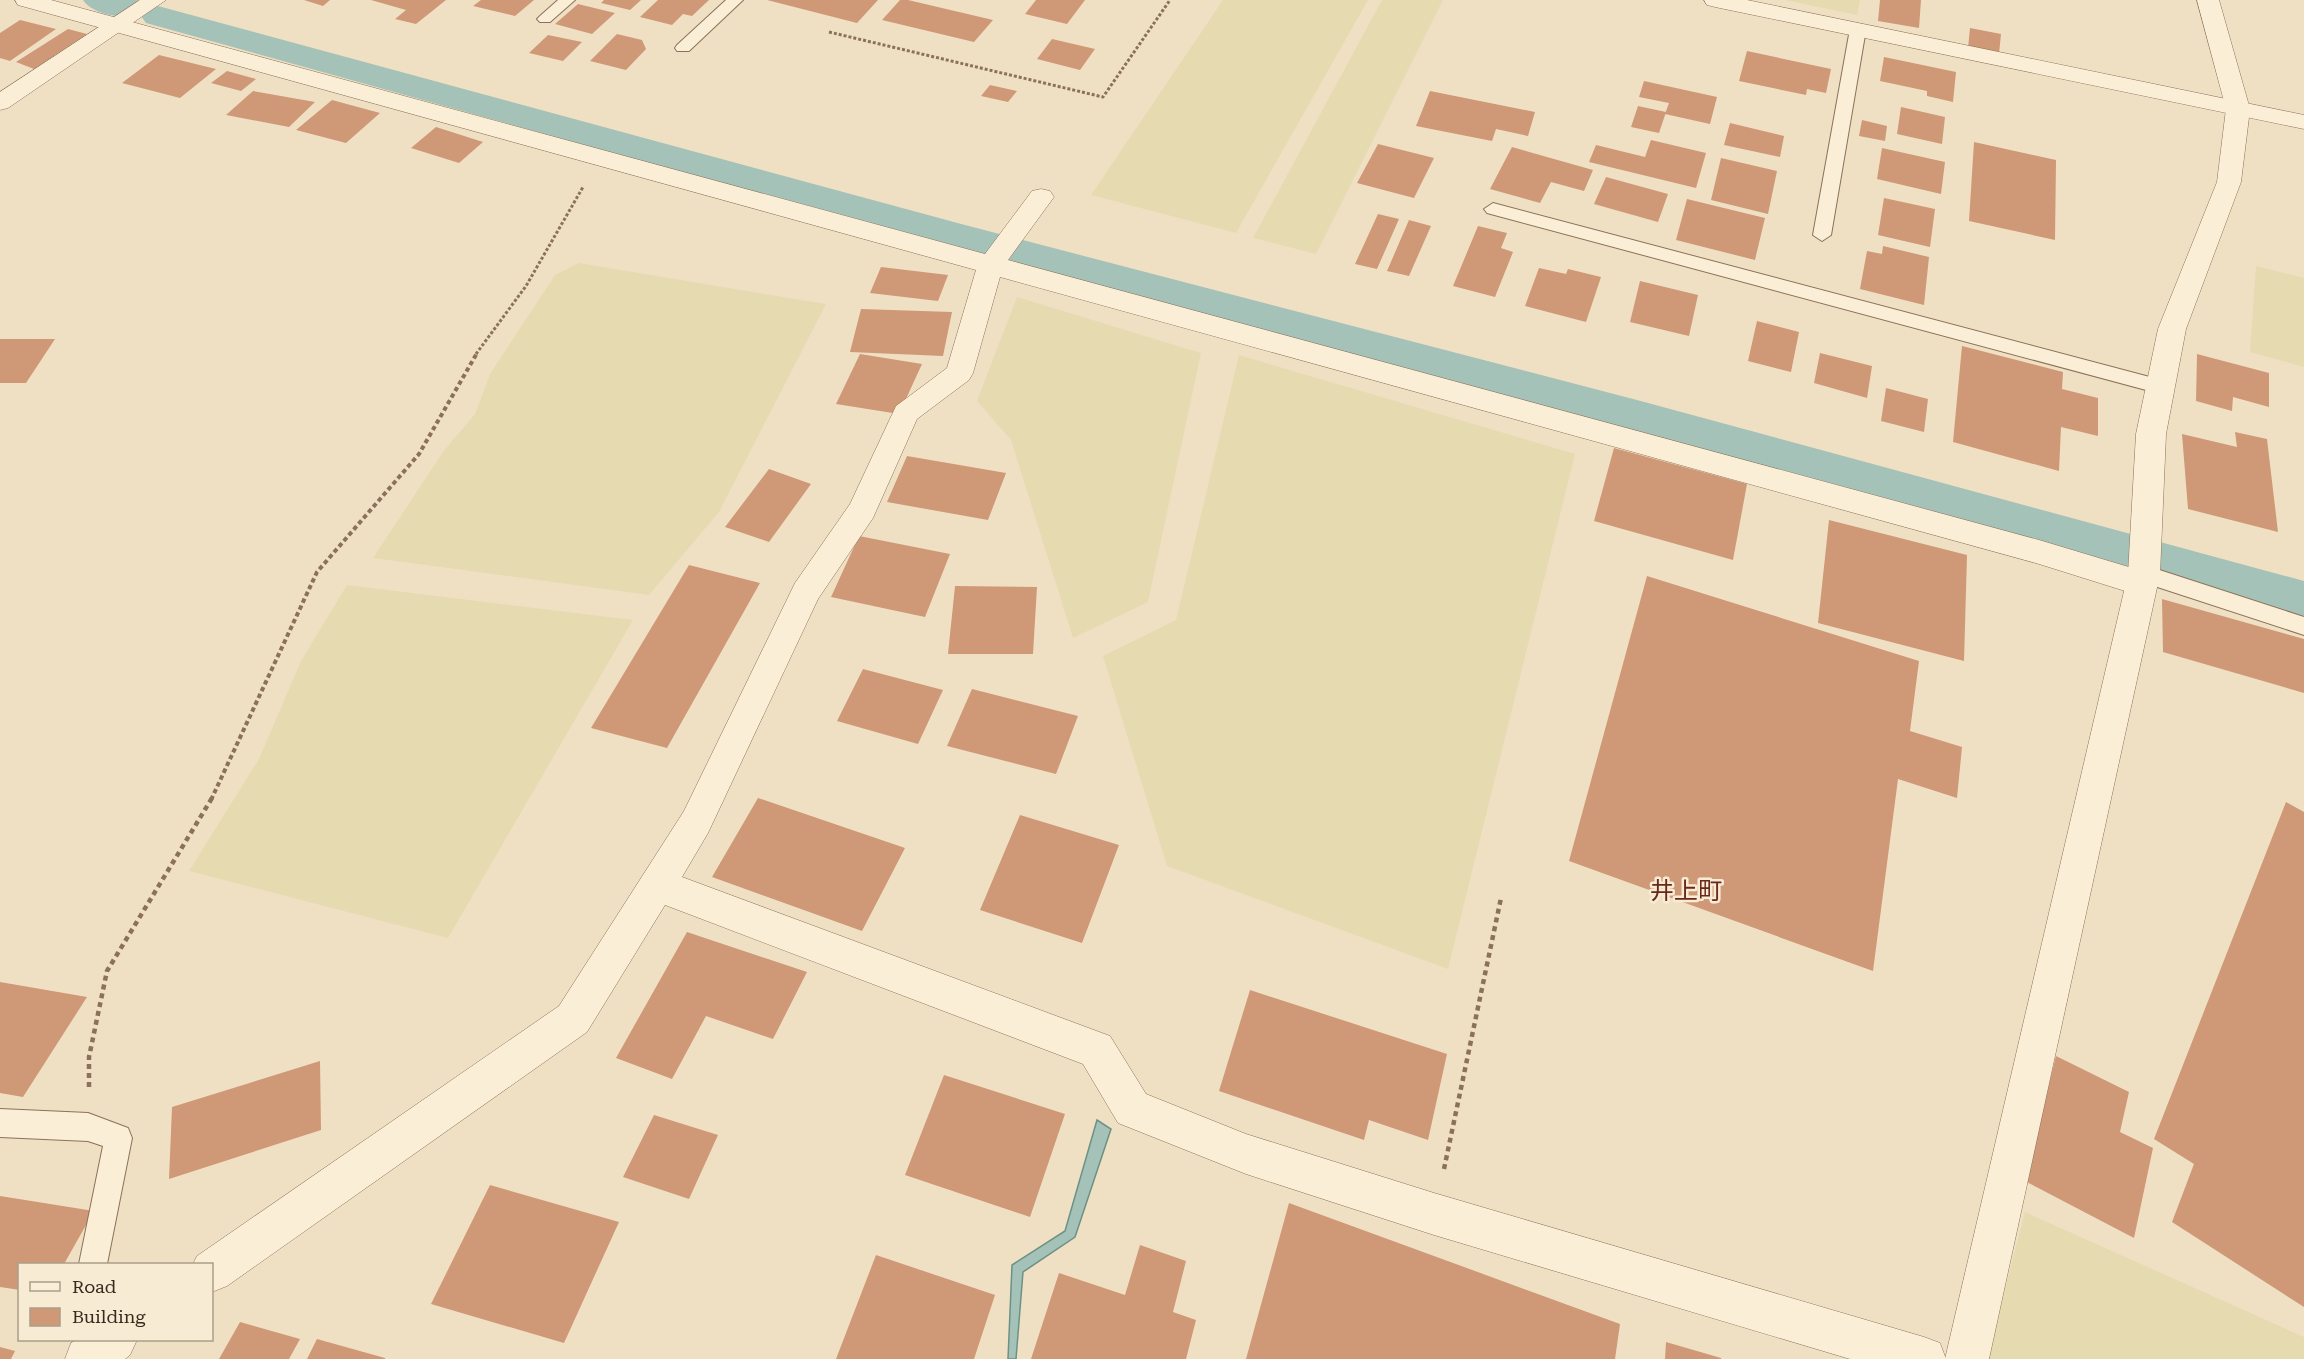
<svg xmlns="http://www.w3.org/2000/svg" width="2304" height="1359" viewBox="0 0 2304 1359" font-family="'Roboto Serif','Noto Sans JP',serif">
	<style>
		.farmland { fill: #e6dab0 }
		.water { fill: #a5c2b8; stroke: #6c9186; stroke-width: 1.5 }
		.lines { fill: none; stroke-linecap: round; stroke-linejoin: round }
		.canal { fill: #a5c2b8; fill-rule: evenodd }
		.building { fill: #cf9877 }
		.service-casing { stroke: #8b7159; stroke-width: 2 }
		.minor-casing { stroke: #8b7159; stroke-width: 1 }
		.tertiary-casing { stroke: #8b7159; stroke-width: 1 }
		.path-far2 { stroke: #8b7159; stroke-width: 3; stroke-dasharray: 3 2; stroke-linecap: butt }
		.path-far1 { stroke: #8b7159; stroke-width: 4; stroke-dasharray: 4.5 3; stroke-linecap: butt }
		.path { stroke: #8b7159; stroke-width: 4.5; stroke-dasharray: 5 4; stroke-linecap: butt }
		.service { fill: #faeed7; fill-rule: evenodd }
		.minor { fill: #faeed7; fill-rule: evenodd }
		.tertiary { fill: #faeed7; fill-rule: evenodd }
		.labels { text-anchor: middle; stroke-width: 5; stroke-linejoin: round; paint-order: stroke }
		.quarter-label { font-size: 24px; fill: #68281b; stroke: #f7ebd3 }
	</style>
	<rect width="100%" height="100%" fill="#f0e0c3"/>
	<!-- farmland -->
	<path class="farmland" d="M1223 0H1368L1236 233 1091 195Z
		M1382 0H1443L1316 254 1253 238Z
		M1785 0H1860L1857 15Z
		M579 263 826 304 719 512 649 595 373 558 443 452 475 414 490 374 555 275Z
		M2256 266 2304 278V367L2250 352Z
		M1017 297 1201 353 1148 602 1073 638 1011 440 977 401Z
		M1239 355 1575 454 1448 969 1167 866 1103 656 1176 620Z
		M347 585 633 620 448 938 189 871 259 759 301 661Z
		M2025 1212 2304 1337V1359H1987Z"/>
	<!-- water -->
	<path class="water" d="M1097 1120 1111 1129 1075 1237 1023 1272 1016 1359H1008L1012 1265 1065 1231Z"/>
	<g class="lines">
		<!-- canal -->
		<path class="canal" d="M83 0H137L144 8 139 15C123 19 93 15 83 0Z
			M158 6 965 225 1637 400 2304 581V621L1637 432 965 251 146 23 141 16 146 9Z"/>
	</g>
	<!-- building -->
	<path class="building" d="M304 0H330L323 6Z
		M371 0H446L416 24 395 19 406 10Z
		M481 0H534L515 16 473 6Z
		M604 0H641L630 10 601 3Z
		M658 0H709L692 16 683 14 672 25 640 17Z
		M767 0H878L857 23Z
		M900 0H908L993 20 974 42 882 20Z
		M1036 0H1085L1067 24 1025 14Z
		M1880 0H1921L1919 28 1878 21Z
		M578 4 615 13 592 34 555 24Z
		M20 20 56 29 10 61 0 58V33Z
		M1970 28 2001 34 1999 54 1968 48Z
		M68 29 87 34 34 69 16 62Z
		M617 34 642 40 646 49 626 70 590 61Z
		M548 35 582 42 563 61 529 53Z
		M1052 39 1095 49 1080 70 1037 59Z
		M1747 51 1831 69 1826 93 1807 89 1806 95 1739 81Z
		M159 55 216 69 180 98 122 83Z
		M1884 57 1956 72 1953 102 1927 96V91L1880 81Z
		M227 71 256 79 241 91 211 83Z
		M1644 81 1717 97 1710 124 1665 114 1669 103 1639 97Z
		M990 85 1017 91 1008 102 981 96Z
		M253 91 315 102 289 127 226 115Z
		M1430 91 1535 112 1528 136 1496 129 1492 141 1416 126Z
		M332 100 380 113 346 143 296 130Z
		M1638 106 1666 112 1659 133 1631 127Z
		M1901 107 1945 117 1942 144 1897 134Z
		M1862 120 1887 126 1885 141 1859 136Z
		M1730 123 1784 136 1780 157 1724 145Z
		M436 127 483 142 459 163 411 148Z
		M1651 140 1706 153 1696 188 1589 162 1596 145 1645 157Z
		M1974 142 2056 160 2055 240 1969 221Z
		M1378 144 1434 158 1414 198 1357 183Z
		M1512 147 1593 170 1584 191 1551 182 1540 203 1490 189Z
		M1882 148 1945 162 1941 194 1877 179Z
		M1721 158 1777 171 1768 214 1711 200Z
		M1606 177 1668 194 1658 222 1594 204Z
		M1884 198 1935 209 1930 247 1878 235Z
		M1687 199 1765 218 1755 260 1676 240Z
		M1378 214 1399 219 1377 269 1355 264Z
		M1409 220 1431 226 1409 276 1387 271Z
		M1478 226 1507 233 1501 248 1513 252 1495 297 1453 286Z
		M1883 246 1929 257 1924 305 1860 289 1867 251 1882 254Z
		M881 267 948 275 938 301 870 293Z
		M1539 268 1566 274 1568 269 1601 277 1586 322 1525 306Z
		M1640 281 1698 295 1689 336 1630 322Z
		M861 309 952 312 943 356 850 352Z
		M1757 321 1799 332 1791 372 1748 361Z
		M0 339H55L26 383H0Z
		M1962 346 2063 372 2062 389 2098 398V436L2061 427 2059 471 1953 442Z
		M1820 353 1872 366 1867 398 1814 383Z
		M860 354 922 364 899 414 836 404Z
		M2197 354 2269 373V407L2233 397 2232 411 2196 401Z
		M1886 388 1928 399 1924 432 1881 421Z
		M2235 432 2267 439 2278 532 2188 509 2182 434 2237 447Z
		M1614 448 1747 484 1733 560 1594 521Z
		M907 456 1006 473 988 520 887 502Z
		M769 469 811 484 769 542 725 527Z
		M1829 520 1967 555 1964 661 1818 623Z
		M859 536 950 554 925 617 831 597Z
		M689 565 760 583 667 748 591 728Z
		M1647 576 1919 661 1910 731 1962 747 1957 798 1898 779 1873 971 1569 861Z
		M955 586 1037 587 1033 654H948Z
		M2162 599 2304 639V693L2163 652Z
		M863 669 943 690 918 744 837 721Z
		M972 689 1078 716 1056 774 947 746Z
		M758 798 905 848 862 931 712 877Z
		M2286 802 2304 812V1307L2172 1222 2194 1164 2154 1139Z
		M1020 815 1119 845 1082 943 980 910Z
		M687 932 807 972 773 1039 706 1016 672 1079 616 1058Z
		M0 982 87 997 23 1097 0 1093Z
		M1250 990 1447 1054 1428 1140 1369 1120 1364 1140 1219 1091Z
		M2056 1056 2129 1092 2120 1132 2153 1148 2134 1238 2025 1181Z
		M320 1061 321 1130 169 1179 172 1107Z
		M944 1075 1065 1114 1030 1217 905 1175Z
		M654 1115 718 1135 689 1199 623 1177Z
		M490 1185 619 1222 564 1343 431 1304Z
		M0 1196 94 1211 64 1264H20V1290L0 1287Z
		M1289 1203 1620 1324 1615 1359H1246Z
		M1140 1245 1186 1261 1173 1312 1196 1320 1186 1359H1031L1059 1273 1125 1295Z
		M876 1255 995 1295 974 1359H836Z
		M240 1322 300 1339 289 1359H219Z
		M317 1339 385 1358V1359H307Z
		M1666 1342 1721 1358V1359H1665Z
		M0 1347 15 1351 11 1359H0Z"/>
	<g class="lines">
		<defs>
			<path id="service" d="M558 0H575L550 22H540L537 19 540 16Z
				M726 0H743L689 51H677L675 48 677 45Z
				M1858 24 1866 29 1831 235 1822 241 1813 235 1850 29Z
				M1493 203 2161 380 2168 382 2171 387 2168 392 2161 394 1487 213 1484 209Z
				M2144 565 2304 617V635L2136 580 2133 574 2136 568Z
				M0 1109 88 1113 128 1128 132 1138 107 1264H79L103 1146 88 1141 0 1137Z"/>
			<path id="minor" d="M15 0H51L985 254 1032 191 1041 189 1050 191 1054 197 1008 260 2039 540 2152 574 2157 583 2152 592 2141 596 2039 564 1000 277 973 373 969 380 917 419 873 518 818 599 708 833 682 877 1110 1036 1146 1094 1246 1134 1434 1193 1924 1337 1940 1343 1946 1359H1850L1434 1235 1246 1174 1118 1123 1083 1064 665 905 587 1032 227 1286 212 1292V1264H193L197 1256 559 1006 684 811 795 583 850 504 896 406 947 368 976 270 18 5Z
				M1704 0H1747L2304 115V129L1715 7 1707 5Z
				M77 1340H137L130 1355 125 1359H65L71 1343Z"/>
			<path id="tertiary" d="M140 0H166L8 108 0 110V92Z
				M2197 0H2219L2250 109 2241 182 2186 329 2166 434 2160 574 1989 1359H1945L2128 574 2136 434 2158 329 2217 182 2226 109Z"/>
		</defs>
		<!-- service casing -->
		<use href="#service" class="service-casing"/>
		<!-- minor casing -->
		<use href="#minor" class="minor-casing"/>
		<!-- tertiary casing -->
		<use href="#tertiary" class="tertiary-casing"/>
		<!-- path-far2 -->
		<path class="path-far2" d="M829 32 1103 97 1170 0
			M476 354 526 286 583 187"/>
		<!-- path-far1 -->
		<path class="path-far1" d="M211 800 317 572 419 454 477 353"/>
		<!-- path -->
		<path class="path" d="M89 1087V1057L107 971 212 798
			M1444 1169 1501 898"/>
		<!-- service -->
		<use href="#service" class="service"/>
		<!-- minor -->
		<use href="#minor" class="minor"/>
		<!-- tertiary -->
		<use href="#tertiary" class="tertiary"/>
	</g>
	<g class="labels">
		<!-- quarter labels -->
		<g class="quarter-label">
			<text x="1686" y="899">井上町</text>
		</g>
	</g>
	<!-- legend -->
	<rect x="18" y="1263" width="195" height="78" fill="#f7ebd3" stroke="#ab9e8b" stroke-width="1.5"/>
	<rect x="30" y="1282" width="30" height="9" fill="#faeed7" stroke="#ab9e8b" stroke-width="1.5"/>
	<text x="72" y="1293" font-size="18" fill="#3a2a1e">Road</text>
	<rect x="30" y="1308" width="30" height="18" fill="#cf9877" stroke="#ab9e8b" stroke-width="1.5"/>
	<text x="72" y="1323" font-size="18" fill="#3a2a1e">Building</text>
</svg>
